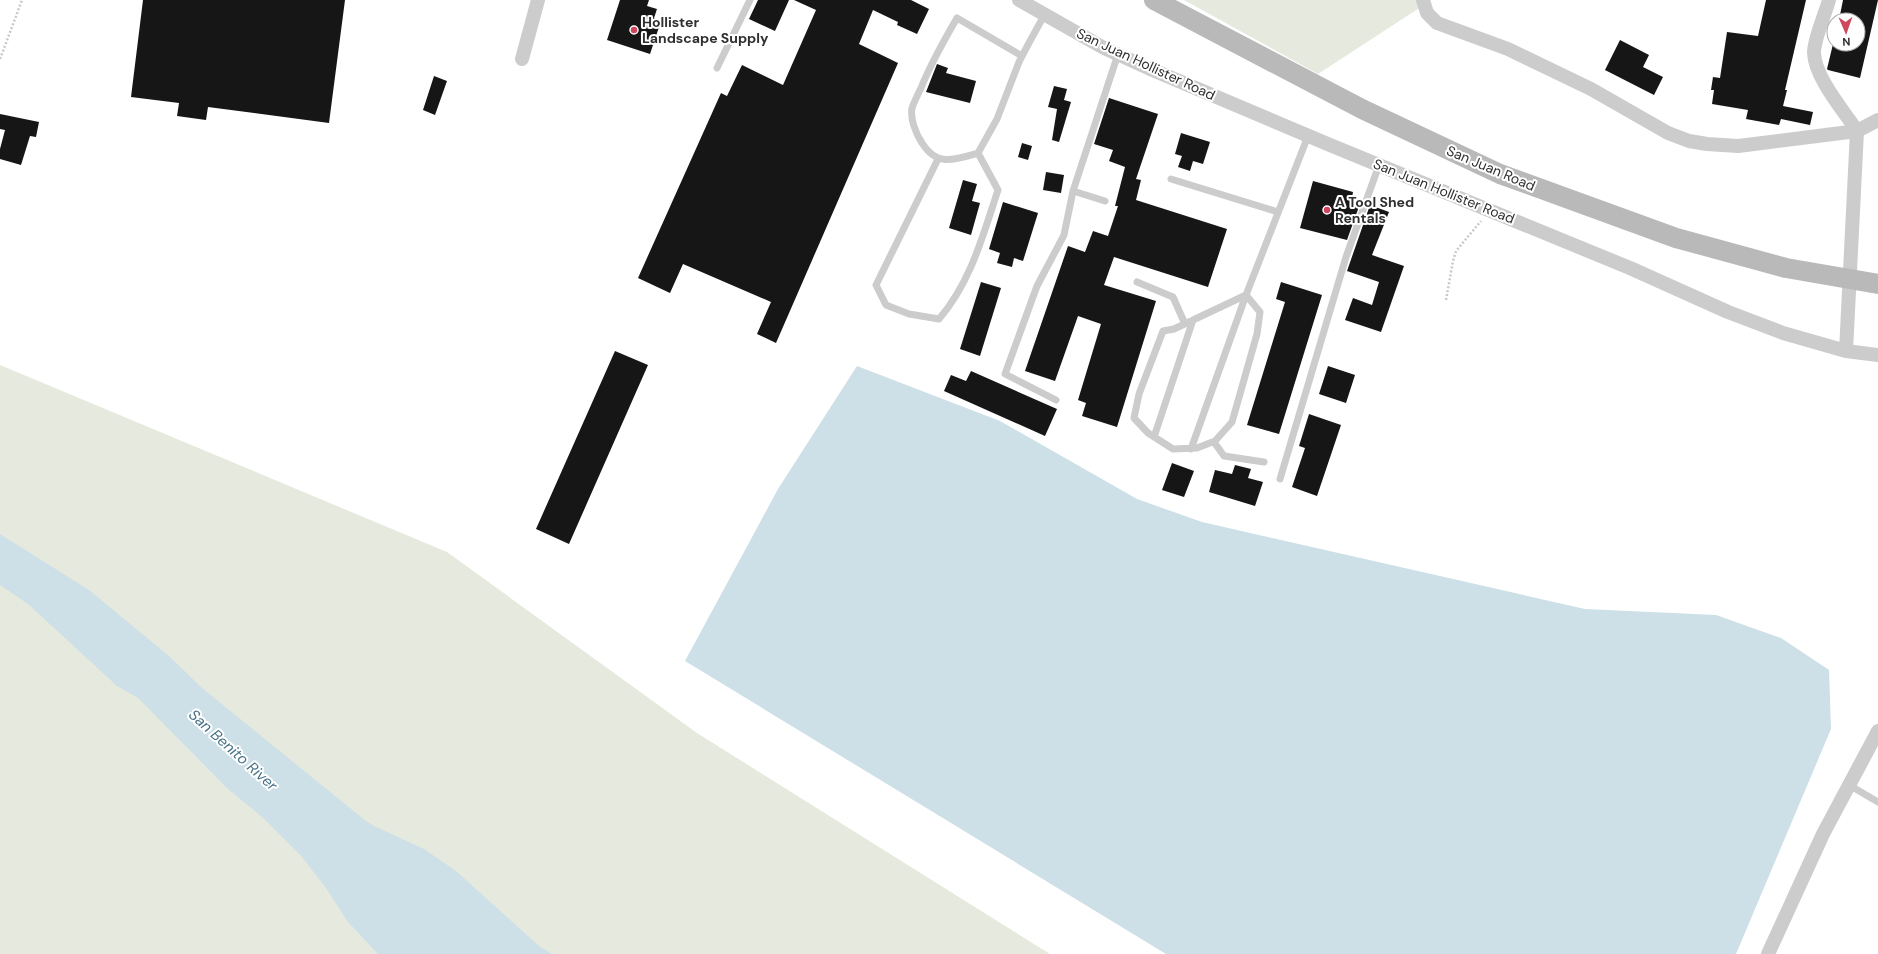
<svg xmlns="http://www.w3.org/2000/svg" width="1878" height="954" viewBox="0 0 1878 954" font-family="'DM Sans',sans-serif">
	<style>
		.green { fill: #e6eade }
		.water { fill: #cddfe7 }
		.building { fill: #161616 }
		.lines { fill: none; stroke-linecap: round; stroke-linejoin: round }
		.path { stroke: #c9c9c9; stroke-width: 2.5; stroke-dasharray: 2 2; stroke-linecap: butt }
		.service { stroke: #ccc; stroke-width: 7 }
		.minor { stroke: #ccc; stroke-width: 14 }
		.secondary { stroke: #b9b9b9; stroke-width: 20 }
		.poi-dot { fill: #cf475c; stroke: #fff; stroke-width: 1.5 }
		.labels { text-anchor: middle; stroke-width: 4; stroke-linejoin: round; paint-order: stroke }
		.poi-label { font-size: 14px; font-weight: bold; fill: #2f2f2f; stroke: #fff; text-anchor: start }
		.street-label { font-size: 14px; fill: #2f2f2f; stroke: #fff }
		.water-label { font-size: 15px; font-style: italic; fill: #477387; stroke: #fff }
	</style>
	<rect width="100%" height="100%" fill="#fff"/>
	<!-- green -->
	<path class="green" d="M1184 0H1428L1427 3 1318 74Z
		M0 365 447 552 697 733 1050 954H0Z"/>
	<!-- water -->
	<path class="water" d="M857 366 1000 421 1137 499 1202 522 1585 609 1716 615 1781 638 1829 670 1831 729 1736 954H1166L685 661 778 489Z
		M0 534 89 590 169 656 202 688 366 821 376 827 424 849 456 871 539 946 552 954H378L348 922 326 888 302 857 261 816 228 789 138 698 117 686 28 604 0 585Z"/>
	<!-- building -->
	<path class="building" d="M143 0H345L329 123 208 107 206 120 177 116 179 103 131 97Z
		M620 0H649L647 6 657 9 654 18 661 21 650 54 607 40Z
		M758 0H789L775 31 749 19Z
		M794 0H911L929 9 917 34 897 25 898 22 873 10 859 44 898 63 776 343 757 334 771 302 683 264 670 293 638 278 721 93 727 96 742 65 783 85 816 10Z
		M1766 0H1806L1785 90H1787L1783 106 1813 112 1810 125 1781 119 1779 125 1746 119 1748 110 1712 104 1714 90H1711L1713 77 1720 78 1727 32 1758 36Z
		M1843 0H1878L1860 78 1828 70 1827 69 1833 44H1858V20H1839Z
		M1620 40 1649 55 1643 67 1663 77 1654 95 1605 70Z
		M937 64 948 68 946 73 976 81 970 103 926 92Z
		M434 76 447 81 435 115 423 110Z
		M1054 86 1067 89 1064 100 1071 102 1059 142 1052 140 1057 109 1048 107Z
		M1109 98 1158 114 1136 179 1141 180 1136 200 1227 229 1208 287 1114 257 1104 285 1156 301 1117 427 1082 416 1086 403 1078 400 1101 324 1078 316 1055 381 1025 371 1068 246 1085 252 1093 231 1108 236 1118 206H1115L1125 167 1109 161 1113 150 1094 144Z
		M0 114 39 122 36 137 30 136 21 165 0 159V149L5 130 0 129Z
		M1181 133 1210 142 1203 164 1193 161 1190 171 1178 167 1182 156 1175 154Z
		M1022 143 1032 146 1028 160 1018 157Z
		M1046 172 1064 175 1061 193 1043 190Z
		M963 180 977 184 972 201 980 203 971 235 949 228Z
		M1313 181 1353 192 1352 198 1361 201 1347 240 1300 228Z
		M1003 202 1038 213 1023 261 1014 258 1012 267 997 263 1000 253 989 249Z
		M1370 205 1389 212 1372 255 1404 266 1381 332 1345 320 1353 298 1372 305 1379 282 1347 271Z
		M981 282 1001 288 980 356 960 349Z
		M1281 282 1322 295 1279 434 1247 425 1285 302 1276 299Z
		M615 351 648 365 569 544 536 529Z
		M1328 366 1355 375 1346 403 1319 394Z
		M971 371 1057 409 1045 436 944 391 951 375 966 381Z
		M1309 414 1341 425 1317 496 1292 487 1305 448 1299 446Z
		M1172 463 1194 471 1184 497 1162 490Z
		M1235 465 1251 469 1248 478 1263 482 1255 506 1209 492 1215 470 1232 474Z"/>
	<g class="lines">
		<!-- path -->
		<path class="path" d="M0 59 22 0
			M1446 300 1453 261 1456 251 1481 221"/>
		<!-- service -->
		<path class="service" d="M1022 56 957 18C943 42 931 63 921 88 918 94 914 102 912 108 910 119 916 134 922 143 937 167 954 160 978 153L997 119 1019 62C1027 46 1036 30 1045 14
			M717 68 750 0
			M938 159 876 285 886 305 909 314 939 319C971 282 983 235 998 190L978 153
			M1171 179 1278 212
			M1105 201 1073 191 1118 54
			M1137 282 1173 297 1185 324
			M1246 295 1260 312 1257 334 1232 422 1215 441 1197 448 1173 449 1148 433 1134 418 1139 394 1163 331 1174 329Z
			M1056 400 1005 374 1037 286 1064 235 1073 191
			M1154 437 1193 320
			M1214 442 1224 456 1264 462
			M1191 449 1246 295 1308 136
			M1280 479 1346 257 1379 165
			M1849 785 1878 802"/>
		<!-- minor -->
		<path class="minor" d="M1019 0 1104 48 1148 68 1330 145 1630 268 1728 312 1783 333 1846 351 1878 355
			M1423 0 1427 13 1437 23 1508 49 1591 89 1668 133 1689 141 1707 144 1738 146 1857 131C1844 111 1815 78 1814 53 1814 38 1825 15 1829 0
			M522 59 538 0
			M1846 351 1857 131 1878 120
			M1768 954 1823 834 1878 731"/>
		<!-- secondary -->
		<path class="secondary" d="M1154 0 1362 109 1500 174 1676 238 1786 268 1878 284"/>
	</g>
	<!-- markers -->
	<g class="poi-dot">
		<circle cx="634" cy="30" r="4"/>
		<circle cx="1327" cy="210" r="4"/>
	</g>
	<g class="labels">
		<!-- poi labels -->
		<g class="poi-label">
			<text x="642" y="27">Hollister<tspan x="642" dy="16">Landscape Supply</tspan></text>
			<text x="1335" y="207">A Tool Shed<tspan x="1335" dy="16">Rentals</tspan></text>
		</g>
		<!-- street labels -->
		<g class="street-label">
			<text transform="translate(1146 64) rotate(25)" y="5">San Juan Hollister Road</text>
			<text transform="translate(1491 168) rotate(23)" y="5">San Juan Road</text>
			<text transform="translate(1444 191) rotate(22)" y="5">San Juan Hollister Road</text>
		</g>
		<!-- water labels -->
		<g class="water-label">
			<text transform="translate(233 750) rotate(42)" y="5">San Benito River</text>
		</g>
	</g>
	<!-- north arrow -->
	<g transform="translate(1846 32) rotate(178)"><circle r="19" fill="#ffffff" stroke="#acacac"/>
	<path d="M0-3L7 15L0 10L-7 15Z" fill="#cf475c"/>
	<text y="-6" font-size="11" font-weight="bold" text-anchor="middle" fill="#2f2f2f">N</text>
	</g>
</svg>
